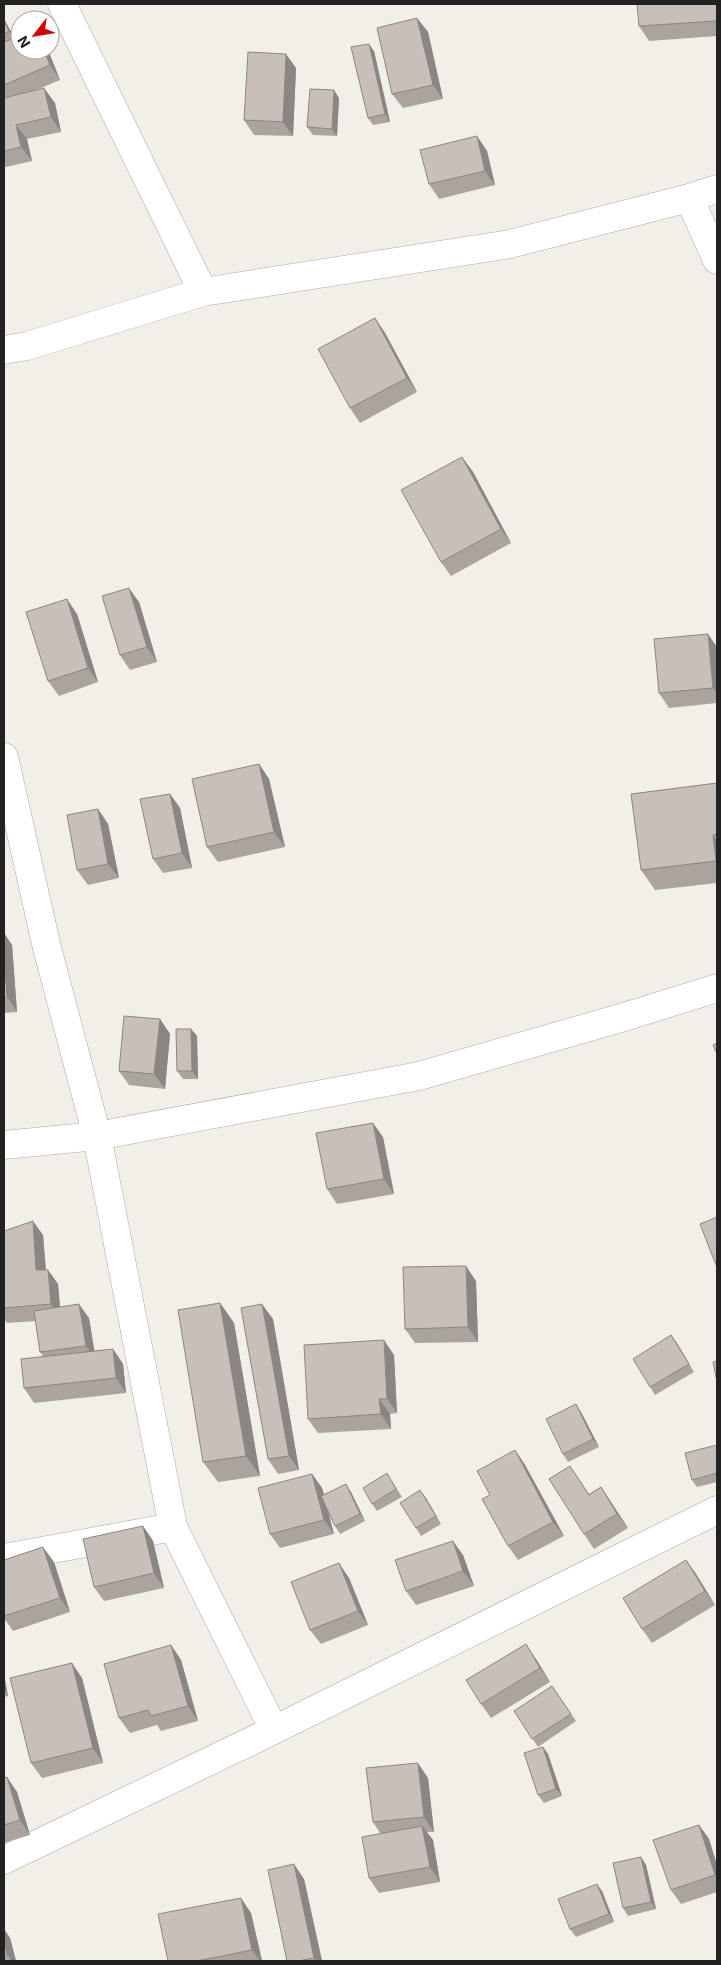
<svg xmlns="http://www.w3.org/2000/svg" width="721" height="1965" viewBox="0 0 721 1965" font-family="Inter,sans-serif">
	<style>
		.lines { fill: none; stroke-linecap: round; stroke-linejoin: round }
		.minor-casing { stroke: #a9a9a9; stroke-width: 29 }
		.minor { stroke: #fff; stroke-width: 28 }
		.wall { fill: #aba49e }
		.shaded-wall { fill: #8b8681 }
		.building { fill: #c7bfb8; stroke: #8b8681 }
	</style>
	<rect width="100%" height="100%" fill="#f2efe9"/>
	<g class="lines">
		<defs>
			<path id="minor" d="M62 4 203 292
				M689 198 717 260
				M4 350 27 346 203 292 510 244 689 198 717 189
				M4 757 47 948 97 1136 173 1527 274 1730
				M4 1145 97 1136 419 1076 624 1017 717 988
				M4 1558 173 1527
				M4 1860 274 1730 717 1510"/>
		</defs>
		<!-- minor casing -->
		<use href="#minor" class="minor-casing"/>
		<!-- minor -->
		<use href="#minor" class="minor"/>
	</g>
	<!-- wall -->
	<path class="wall" d="M717 4V36L649 41 639 26Z
		M417 18 428 32 443 99 403 108 392 94Z
		M4 19 14 38 48 50 60 80 36 90 55 103 61 132 27 139 32 161 6 167 4 164Z
		M374 51 390 122 373 125 368 118Z
		M296 68 293 136 254 135 244 120Z
		M339 98 337 136 313 135 307 127Z
		M487 151 495 185 439 199 429 184Z
		M375 318 385 333 417 392 360 423 350 408Z
		M462 457 473 472 511 543 451 576 441 562Z
		M139 602 157 662 130 670 120 655Z
		M77 614 98 682 59 696 48 681Z
		M717 647V703L669 708 659 693Z
		M259 764 269 779 285 847 218 862 207 847Z
		M717 783V883L655 890 641 870Z
		M170 794 180 808 192 868 163 873 153 859Z
		M98 809 108 824 119 878 88 885 77 870Z
		M4 933 12 945 17 1012 4 1013Z
		M160 1019 170 1034 165 1089 129 1085 119 1071Z
		M191 1029 197 1036 198 1079H183L177 1071Z
		M383 1137 394 1194 337 1204 327 1189Z
		M4 1231 43 1235 46 1270H48L58 1284 60 1307 89 1318 94 1351 113 1349 123 1364 126 1393 34 1403 24 1388 43 1356 40 1352 36 1321 7 1323 4 1319Z
		M476 1281 478 1342 415 1343 405 1329Z
		M220 1303 234 1323 260 1476 218 1482 203 1462Z
		M273 1319 299 1470 278 1474 268 1459Z
		M671 1335 694 1372 655 1395 650 1387Z
		M394 1355 397 1413 390 1414 391 1429 318 1433 308 1419Z
		M581 1412 599 1447 568 1462 563 1454Z
		M717 1445V1482L697 1487 692 1480Z
		M515 1450 525 1465 564 1536 518 1560 508 1546 490 1495Z
		M570 1466 589 1494 601 1487 628 1528 594 1549 584 1534Z
		M312 1474 322 1488 324 1494 351 1492 365 1521 340 1534 335 1526 328 1512 334 1534 280 1548 270 1534Z
		M392 1481 402 1497 377 1511 372 1504Z
		M426 1498 441 1524 421 1536 416 1528Z
		M143 1526 153 1541 164 1588 104 1601 94 1587Z
		M463 1555 474 1586 416 1605 406 1591Z
		M4 1560 54 1562 70 1612 13 1631 4 1618Z
		M686 1560 696 1574 715 1605 652 1643 642 1629Z
		M349 1578 368 1625 321 1644 310 1630Z
		M171 1645 181 1660 198 1721 161 1731 157 1725 130 1733 119 1718Z
		M536 1659 550 1682 491 1718 481 1704Z
		M4 1675 8 1696 4 1697Z
		M82 1678 103 1763 42 1778 31 1763Z
		M552 1686 576 1721 538 1747 514 1711Z
		M543 1747 548 1754 562 1796 544 1803 538 1795Z
		M4 1778 17 1792 30 1835 4 1843Z
		M428 1778 434 1832H427L433 1840 440 1882 379 1893 369 1878 380 1833 373 1822Z
		M699 1825 709 1839 717 1865V1892L681 1904 671 1890Z
		M641 1857 646 1865 656 1909 628 1916 623 1908Z
		M304 1879 322 1961H287Z
		M602 1891 614 1922 576 1937 570 1929Z
		M251 1913 262 1961H168Z
		M4 1929 10 1938 16 1961H4Z"/>
	<!-- shaded-wall -->
	<path class="shaded-wall" d="M417 18 428 32 443 99 433 85Z
		M4 19 15 39 9 31 4 21Z
		M369 44 374 51 390 122 385 114Z
		M44 50H48L60 80 50 65Z
		M286 54 296 68 293 136 283 122Z
		M44 88 55 103 61 132 51 117Z
		M334 90 339 98 337 136 332 129Z
		M16 125 27 139 32 161 21 147Z
		M477 136 487 151 495 185 485 171Z
		M375 318 385 333 417 392 407 378Z
		M462 457 473 472 511 543 501 529Z
		M129 588 139 602 157 662 147 647Z
		M67 599 77 614 98 682 88 668Z
		M708 634 717 647V694L713 688Z
		M259 764 269 779 285 847 274 832Z
		M170 794 180 808 192 868 182 853Z
		M98 809 108 824 119 878 108 864Z
		M713 835 717 841V863L716 861Z
		M4 933 12 945 17 1012 7 997 4 957Z
		M160 1019 170 1034 165 1089 154 1074Z
		M191 1029 197 1036 198 1079 192 1071Z
		M373 1123 383 1137 394 1194 384 1179Z
		M33 1221 43 1235 47 1285 36 1270Z
		M466 1266 476 1281 478 1342 468 1327Z
		M48 1270 58 1284 61 1319 51 1304Z
		M220 1303 234 1323 260 1476 246 1456Z
		M79 1304 89 1318 96 1360 86 1346Z
		M262 1304 273 1319 299 1470 289 1456Z
		M671 1335 677 1343 694 1372 689 1364Z
		M384 1340 394 1355 397 1413 387 1399Z
		M113 1349 123 1364 126 1393 116 1378Z
		M379 1399 390 1414 391 1429 381 1414Z
		M576 1404 581 1412 599 1447 593 1439Z
		M515 1450 525 1465 564 1536 553 1522Z
		M312 1474 322 1488 334 1534 324 1520Z
		M346 1484 351 1492 365 1521 360 1514Z
		M601 1487 611 1502 628 1528 617 1514Z
		M420 1490 426 1498 441 1524 436 1516Z
		M143 1526 153 1541 164 1588 154 1573Z
		M453 1541 463 1555 474 1586 463 1571Z
		M43 1547 54 1562 70 1612 60 1598Z
		M686 1560 696 1574 715 1605 705 1591Z
		M339 1563 349 1578 368 1625 358 1611Z
		M526 1644 536 1659 550 1682 540 1668Z
		M171 1645 181 1660 198 1721 188 1706Z
		M72 1663 82 1678 103 1763 93 1748Z
		M4 1675 8 1696 4 1689Z
		M543 1747 548 1754 562 1796 556 1789Z
		M418 1763 428 1778 434 1832 424 1817Z
		M7 1777 17 1792 30 1835 20 1820Z
		M699 1825 709 1839 717 1865V1878L715 1875Z
		M422 1826 433 1840 440 1882 430 1867Z
		M641 1857 646 1865 656 1909 651 1902Z
		M294 1864 304 1879 322 1961H316L314 1958Z
		M597 1884 602 1891 614 1922 609 1914Z
		M241 1898 251 1913 262 1961H260L252 1950Z
		M4 1929 10 1938 16 1961H12L7 1954 4 1940Z"/>
	<!-- building -->
	<path class="building" d="M637 4H717V21L639 26Z
		M417 18 433 85 392 94 377 28Z
		M4 21 9 31 4 34Z
		M20 36V50H44L50 65 4 85V42Z
		M369 44 385 114 368 118 351 47Z
		M248 52 286 54 283 122 244 120Z
		M44 88 51 117 16 125 21 147 4 151V98Z
		M310 89 334 90 332 129 307 127Z
		M477 136 485 171 429 184 420 150Z
		M375 318 407 378 350 408 318 349Z
		M462 457 501 529 441 562 401 490Z
		M129 588 147 647 120 655 102 596Z
		M67 599 88 668 48 681 26 612Z
		M708 634 713 688 659 693 654 639Z
		M259 764 274 832 207 847 192 779Z
		M717 783V834L713 835 716 861 641 870 631 794Z
		M170 794 182 853 153 859 140 799Z
		M98 809 108 864 77 870 67 815Z
		M4 957 7 997 4 998Z
		M124 1016 160 1019 154 1074 119 1071Z
		M176 1029H191L192 1071H177Z
		M717 1043V1054L713 1045Z
		M373 1123 384 1179 327 1189 316 1133Z
		M717 1217V1265H716L700 1224Z
		M33 1221 36 1270H48L51 1304 4 1308V1231Z
		M466 1266 468 1327 405 1329 403 1267Z
		M220 1303 246 1456 203 1462 178 1310Z
		M79 1304 86 1346 40 1352 34 1311Z
		M262 1304 289 1456 268 1459 241 1308Z
		M671 1335 689 1364 650 1387 633 1359Z
		M384 1340 387 1399H379L381 1414 308 1419 304 1345Z
		M113 1349 116 1378 24 1388 21 1359Z
		M717 1361V1382L713 1362Z
		M576 1404 593 1439 563 1454 546 1419Z
		M717 1445V1473L692 1480 685 1453Z
		M515 1450 553 1522 508 1546 482 1499 490 1495 477 1471Z
		M570 1466 589 1495 601 1487 617 1514 584 1534 549 1479Z
		M387 1473 396 1489 372 1504 363 1488Z
		M312 1474 324 1520 270 1534 258 1488Z
		M346 1484 360 1514 335 1526 321 1496Z
		M420 1490 436 1516 416 1528 400 1503Z
		M143 1526 154 1573 94 1587 83 1539Z
		M453 1541 463 1571 406 1591 395 1560Z
		M43 1547 60 1598 4 1616V1560Z
		M686 1560 705 1591 642 1629 623 1598Z
		M339 1563 358 1611 310 1630 291 1582Z
		M526 1644 540 1668 481 1704 466 1680Z
		M171 1645 188 1706 151 1716 148 1710 119 1718 104 1664Z
		M72 1663 93 1748 31 1763 10 1678Z
		M552 1686 571 1714 532 1739 514 1711Z
		M543 1747 556 1789 538 1795 524 1753Z
		M418 1763 424 1817 373 1822 366 1768Z
		M7 1777 20 1820 4 1825V1778Z
		M699 1825 715 1875 671 1890 653 1840Z
		M422 1826 430 1867 369 1878 362 1837Z
		M641 1857 651 1902 623 1908 613 1863Z
		M294 1864 314 1958 298 1961H287L268 1870Z
		M597 1884 609 1914 570 1929 558 1899Z
		M241 1898 252 1950 197 1961H168L158 1914Z
		M4 1940 7 1954 4 1955Z"/>
	<!-- border -->
	<rect width="721" height="1965" fill="none" stroke="#222222" stroke-width="10"/>
	<!-- north arrow -->
	<g transform="translate(35 35) rotate(239)"><circle r="24" fill="#ffffff" stroke="#a7a7a7"/>
	<path d="M0-4L9 19L0 12L-9 19Z" fill="#d40000"/>
	<text y="-8" font-size="14" font-weight="bold" text-anchor="middle" fill="#222222">N</text>
	</g>
</svg>
